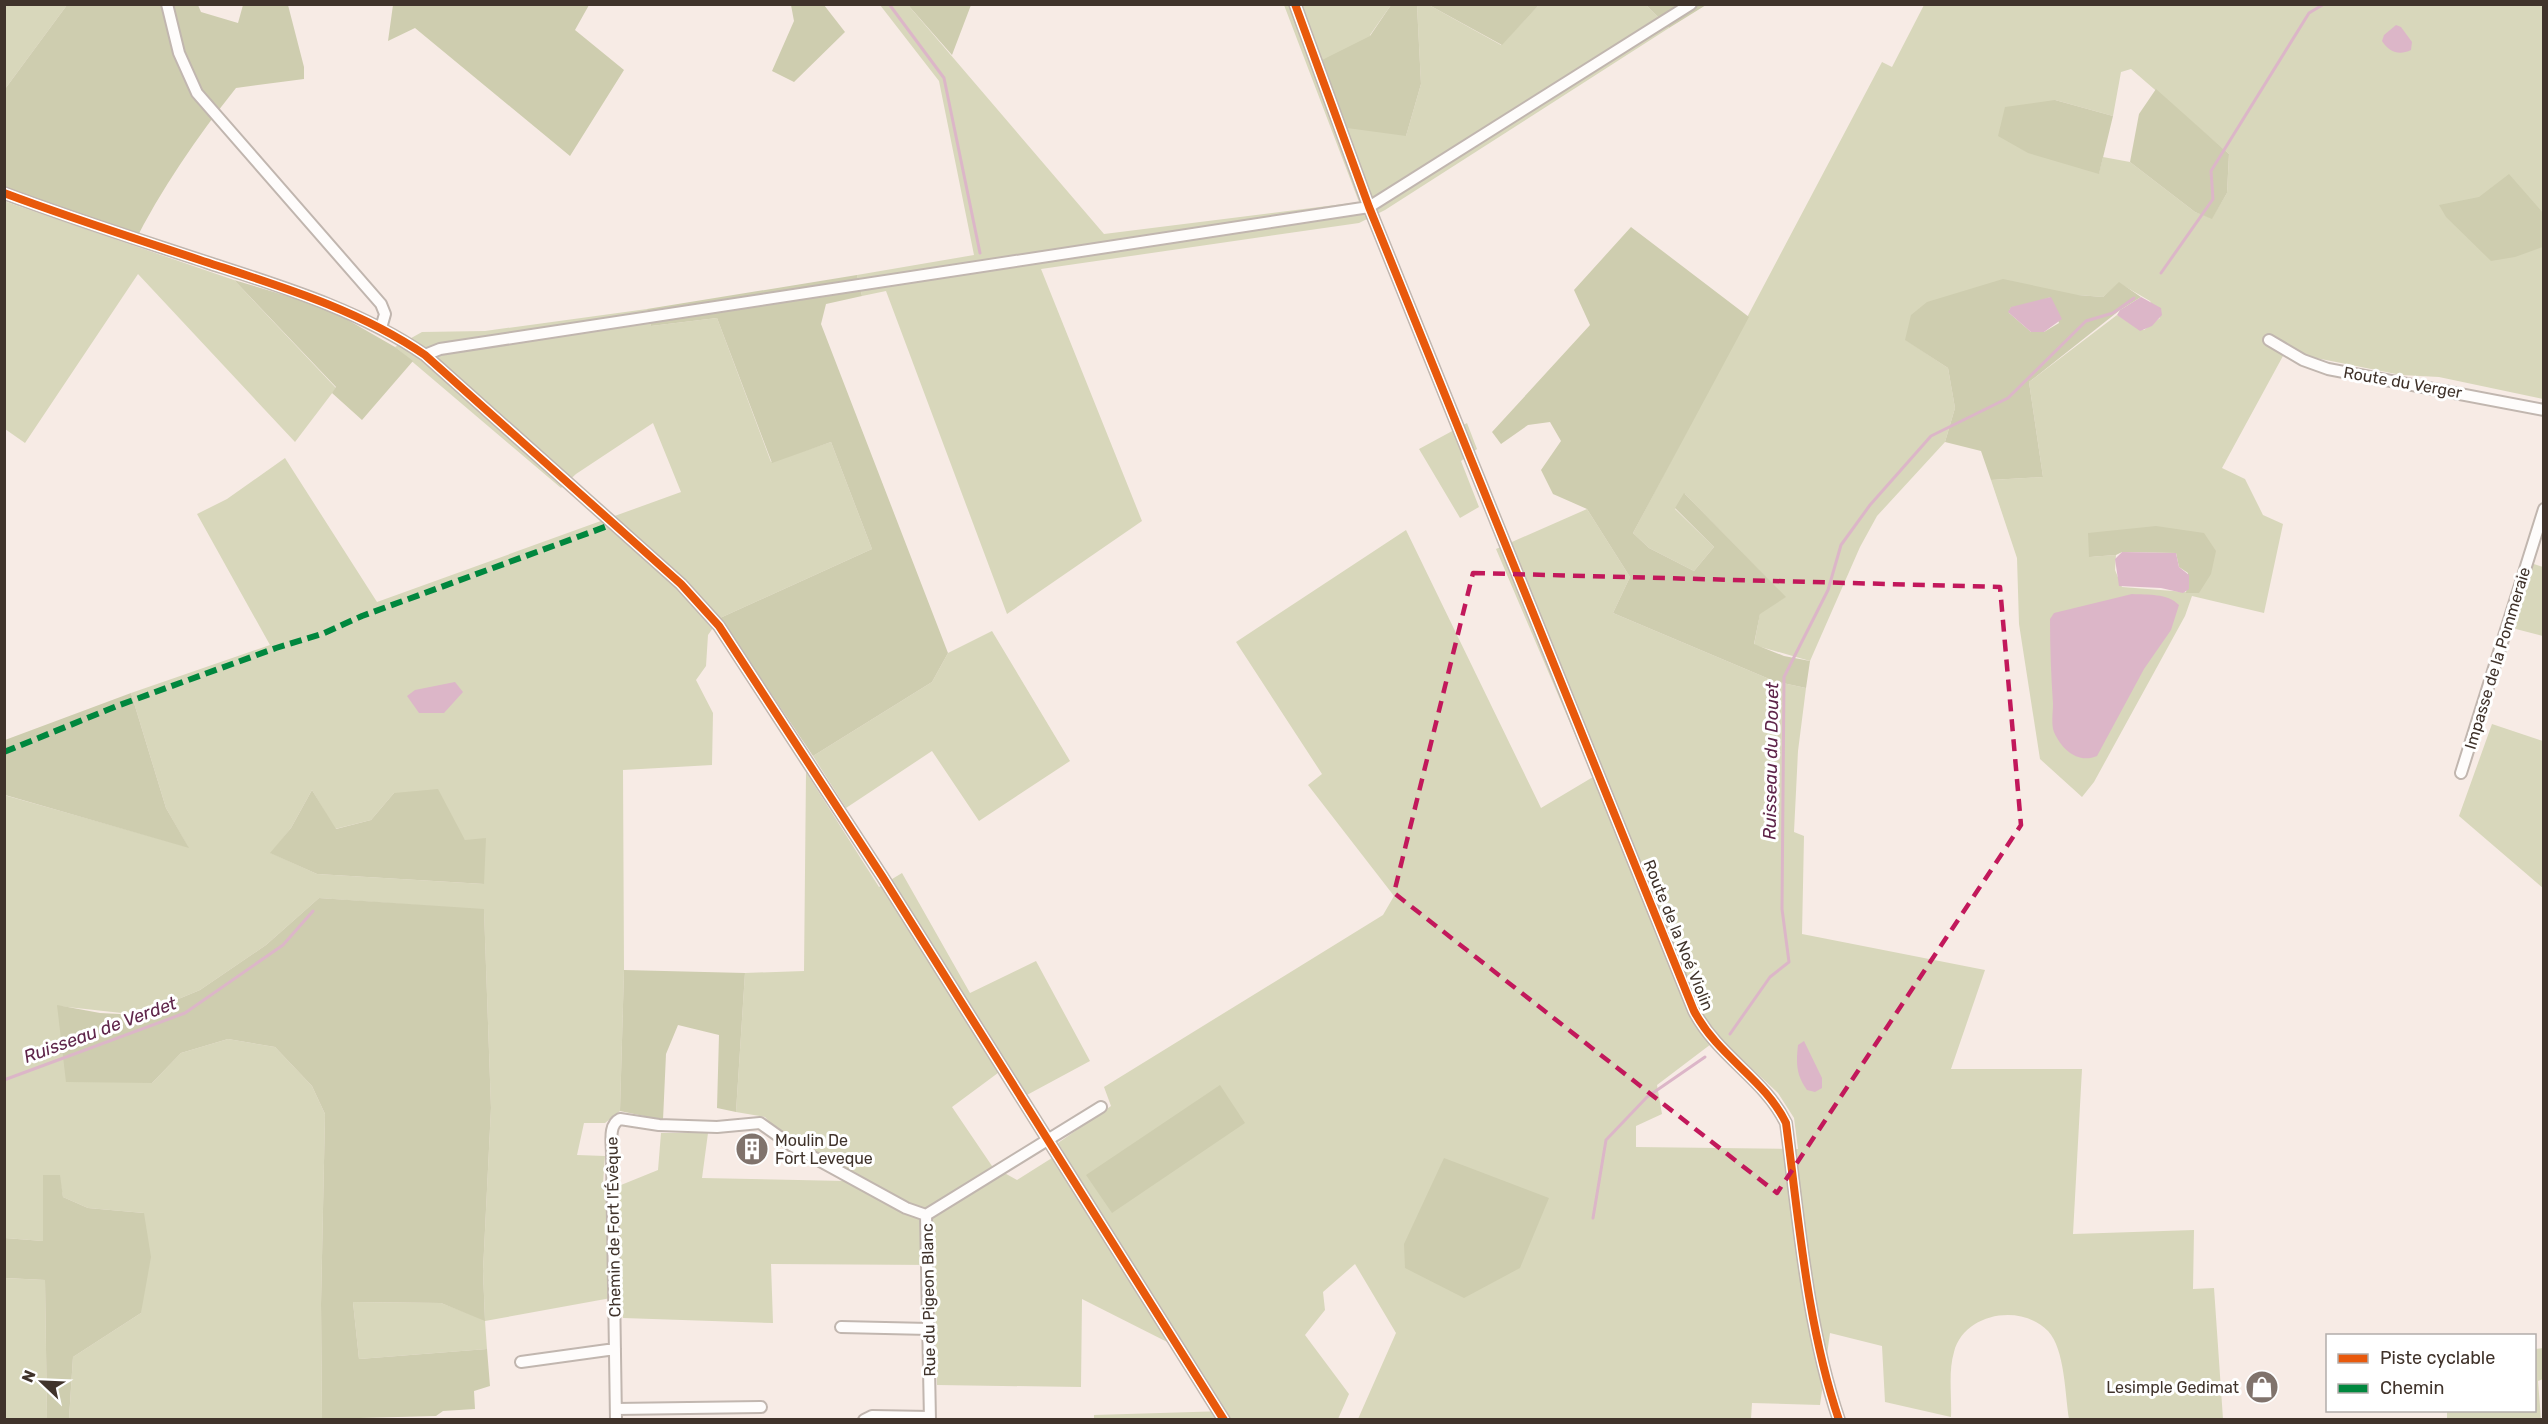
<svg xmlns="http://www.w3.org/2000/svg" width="2548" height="1424" viewBox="0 0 2548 1424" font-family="Rubik,sans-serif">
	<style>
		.green { fill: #d8d7bb; fill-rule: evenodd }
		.forest { fill: #cecdaf; fill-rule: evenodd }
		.water { fill: #dcb6c8 }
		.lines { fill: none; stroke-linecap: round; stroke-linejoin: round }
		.stream { stroke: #dcb6c8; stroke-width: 3 }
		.minor-casing { stroke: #c1b6af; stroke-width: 14 }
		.minor { stroke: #fefcfb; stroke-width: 10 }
		.quiet { stroke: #00873e; stroke-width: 6; stroke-dasharray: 12 6; stroke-linecap: butt }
		.cycleway-casing { stroke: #fff; stroke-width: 11 }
		.cycleway { stroke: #e8590c; stroke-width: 8 }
		.marked { fill: none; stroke: #c2185b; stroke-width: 4.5; stroke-dasharray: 12 8; stroke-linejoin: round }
		.labels { text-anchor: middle; stroke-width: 6; stroke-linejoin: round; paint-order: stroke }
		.street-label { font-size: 16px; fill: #40332b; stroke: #fff }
		.poi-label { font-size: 16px; fill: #40332b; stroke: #fff; text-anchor: start }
		.water-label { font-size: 18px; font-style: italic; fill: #5f254a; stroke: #fff }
	</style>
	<rect width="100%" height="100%" fill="#f7ebe5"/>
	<!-- green -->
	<path class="green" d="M5 5H67L5 89Z
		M880 5H908L1104 234 1359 202 1284 5H1391L1370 35 1406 136 1421 84 1417 5H1429L1501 45 1539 5H1646L1669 28 1385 210 1359 223 1041 269 1142 521 1007 614 886 291 862 296 857 275 974 255 939 81Z
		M1924 5H2543V399L2439 377 2401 375 2316 358 2303 355 2289 345 2222 468 2245 479 2263 515 2283 524 2264 613 2192 596 2185 616 2094 782 2082 797 2040 759 2019 624 2017 558 1991 480 2043 477 2029 382 2117 315 2144 330 2160 318 2150 301 2119 283 2103 297 2078 295 1906 340 1948 368 1955 408 1945 442 1877 516 1860 547 1810 661 1754 645 1760 613 1785 597 1685 494 1675 509 1714 547 1694 571 1649 548 1633 533 1882 62 1892 67ZM2131 69 2229 154 2227 193 2212 218 2195 212 2130 162 2103 157 2099 173 2055 100 2113 116 2121 72ZM2204 533 2199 593 2122 587 2115 570 2116 555 2089 557Z
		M4 201 234 280 336 388 295 442 138 274 25 443 5 429Z
		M647 309 651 326 717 318 771 462 831 442 872 549 720 618 708 635 706 666 696 680 713 713 712 765 623 770 624 970 620 1111 605 1123H584L577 1155 605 1156 603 1183 621 1185 658 1170 661 1133H708L702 1178 846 1181 848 1170 776 1129 765 1117 736 1112 745 973 804 971 806 772 879 887 902 873 970 993 1036 961 1090 1061 1025 1096 1006 1067 952 1107 992 1166 1017 1180 1063 1151 1058 1143 1111 1106 1104 1087 1383 915 1394 896 1308 785 1322 774 1236 642 1406 530 1541 808 1593 777 1496 549 1587 509 1630 577 1613 613 1774 681 1806 688 1798 751 1794 832 1804 836 1802 934 1985 970 1951 1069H2082L2073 1234 2194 1230 2193 1289 2214 1288 2223 1419H2069C2065 1395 2065 1349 2048 1331 2021 1303 1964 1313 1954 1352 1948 1372 1952 1397 1951 1417L1885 1402 1882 1346 1830 1333 1820 1405 1752 1403 1751 1419H1358L1396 1333 1355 1264 1323 1292 1325 1310 1305 1335 1349 1394 1338 1419H1094V1415L1226 1411 1189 1353 1082 1299 1081 1387 937 1385 934 1265 771 1264 773 1323 623 1318 622 1296 485 1321 487 1349 359 1359 353 1302 441 1303 485 1320 483 1271 491 1108 484 910 319 898 266 945 200 990 140 1015 58 1006 152 1083 181 1053 228 1039 275 1047 312 1086 325 1114 321 1304 322 1419H69L73 1357 141 1313 144 1213 88 1208 63 1197 59 1175H43V1241L5 1238 4 795 188 847 166 808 131 693 270 645 197 514 227 499 285 458 377 602 681 492 653 423 576 474 561 488 395 347 422 332 485 331ZM312 790 335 829 371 820 394 793 465 840 484 884 317 874 271 853 291 828ZM1719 1038 1778 1093 1794 1118 1798 1149 1636 1147V1126L1662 1114 1657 1085Z
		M1467 423 1477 449 1461 461 1479 507 1460 518 1419 449Z
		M2531 563 2543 567V636L2512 628Z
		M992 631 1070 761 979 821 932 751 846 808 813 756 932 682 948 653Z
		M2492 724 2543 741V888L2459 816Z
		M4 1278 45 1280 47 1419H5Z
		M2543 1348V1379L2538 1381 2541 1419H2447V1411L2534 1410 2535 1349Z"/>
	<!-- forest -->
	<path class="forest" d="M67 5H198L201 12 238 23 243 5H288L304 67V79L236 88C197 137 161 189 133 245L5 201V89Z
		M393 5H589L575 30 624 70 570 156 415 28 388 41Z
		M791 5H824L845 32 794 82 772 71 794 21Z
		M908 5H971L952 55Z
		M1391 5H1417L1421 84 1406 136 1347 128 1322 60 1370 36Z
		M1429 5 1539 4V5L1502 45Z
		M1646 5H1706L1669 28Z
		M2156 89 2229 154 2227 193 2212 219 2195 212 2130 162 2139 114Z
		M2055 100 2113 116 2099 174 2028 153 1998 136 2005 107Z
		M2509 174 2543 213V247L2515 257 2491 261 2446 217 2439 205 2479 197Z
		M1631 227 1749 317 1633 533 1649 548 1694 571 1714 547 1675 508 1684 493 1786 597 1760 614 1754 644 1784 656 1810 661 1806 688 1774 681 1613 613 1630 577 1587 509 1553 494 1541 470 1561 441 1550 422 1528 425 1501 444 1492 432 1590 325 1574 290Z
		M857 275 862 296 826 304 821 324 948 653 932 682 813 756 720 618 872 549 831 442 772 463 717 318 651 326 647 309Z
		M2003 279 2078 295 2103 297 2119 282 2141 297 2120 310 2029 382 2043 477 1991 480 1981 451 1945 442 1955 408 1948 368 1905 340 1911 315 1927 302ZM2050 297 2059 323 2044 332H2031L2008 312 2011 307 2028 305Z
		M234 280 327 308 395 347 413 361 362 420 332 393 336 387Z
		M2156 526 2204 533 2216 551 2211 574 2199 593H2186L2188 573 2179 567 2176 553 2122 552 2116 555 2089 557 2088 533Z
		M131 693 166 808 189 848 5 795V740Z
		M438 789 465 840 486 838 484 884 317 874 270 853 291 828 312 790 336 829 371 820 394 793Z
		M319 898 484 909 491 1108 483 1271 485 1321 441 1303 353 1302 359 1359 487 1349 490 1386 474 1391 475 1409 443 1411 436 1416 322 1419 321 1304 325 1114 312 1086 275 1047 228 1039 181 1053 152 1083 66 1082 57 1005 100 1013 140 1015 200 990 266 945Z
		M624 970 745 973 736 1112 717 1108 719 1035 678 1025 666 1054 663 1120 620 1111Z
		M1220 1085 1245 1123 1112 1213 1086 1175Z
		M1444 1158 1549 1198 1520 1268 1464 1298 1405 1268 1404 1244Z
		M43 1175H60L63 1197 88 1208 144 1213 151 1257 141 1313 73 1357 69 1419H47L45 1280 5 1278V1238L43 1241Z"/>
	<!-- water -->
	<path class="water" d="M2396 25 2401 27 2412 42 2411 50C2399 56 2389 52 2382 41L2384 35Z
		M2051 297 2062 319 2044 332H2031L2008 312 2011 307Z
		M2141 297 2161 308 2162 315 2152 326 2140 331 2117 315 2120 310Z
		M2122 552 2176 553 2179 567 2189 575V589L2183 593 2161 588 2119 586 2115 559Z
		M2132 594C2148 595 2167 593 2179 605L2171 630 2144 669 2097 756C2078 764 2062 750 2054 732 2051 724 2053 712 2053 704 2051 675 2050 648 2050 619L2054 613Z
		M455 682 463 692 444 713H419L407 696 415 690Z
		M1804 1041 1822 1078V1088L1815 1092 1807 1090C1796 1075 1796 1063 1798 1045Z"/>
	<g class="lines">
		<!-- stream -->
		<path class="stream" d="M889 4 944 78 980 253
			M2161 273 2213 199 2211 171 2309 13 2324 4
			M1730 1034 1770 977 1789 962 1782 909 1784 677 1828 590 1841 545 1870 505 1931 436 2008 398 2086 321 2113 313 2134 298
			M4 1080 185 1013 283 945 313 911
			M1593 1218 1606 1140 1647 1097 1705 1057"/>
		<defs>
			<path id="minor" d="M167 4 179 53 197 93 381 304 385 314 381 328
				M1295 4 1369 207 1694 1011C1719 1058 1764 1078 1786 1123 1799 1222 1807 1325 1839 1420
				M4 193C73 219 143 241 212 264 286 288 361 311 425 355L681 584 719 626 882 876 1224 1420
				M2269 340 2303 360 2328 369 2544 410
				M425 355 440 349 1369 207 1691 4
				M2461 773 2544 509
				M841 1327 929 1329
				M521 1362 615 1349
				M616 1409 761 1407
				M616 1420 612 1155C612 1142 608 1125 620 1119L659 1125 717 1127 760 1123 791 1145 906 1208 926 1215
				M864 1420 872 1416 930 1417
				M930 1420 926 1215 1101 1107"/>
		</defs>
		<!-- minor casing -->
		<use href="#minor" class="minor-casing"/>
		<!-- minor -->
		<use href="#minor" class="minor"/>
		<!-- quiet -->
		<path class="quiet" d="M4 752 117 706 276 648 322 634 362 616 613 524"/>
		<defs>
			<path id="cycleway" d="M1295 4 1369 207 1694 1011C1719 1058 1764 1078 1786 1123 1799 1222 1807 1325 1839 1420
				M4 193C73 219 143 241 212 264 286 288 361 311 425 355L681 584 719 626 882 876 1224 1420"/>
		</defs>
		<!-- cycleway casing -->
		<use href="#cycleway" class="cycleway-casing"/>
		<!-- cycleway -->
		<use href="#cycleway" class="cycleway"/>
	</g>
	<!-- marked area -->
	<path class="marked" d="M1473 573 2000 587 2021 825 1777 1193 1394 893Z"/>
	<!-- icons -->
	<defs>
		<symbol id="building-disc" viewBox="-11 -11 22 22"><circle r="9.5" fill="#80736c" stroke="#fff"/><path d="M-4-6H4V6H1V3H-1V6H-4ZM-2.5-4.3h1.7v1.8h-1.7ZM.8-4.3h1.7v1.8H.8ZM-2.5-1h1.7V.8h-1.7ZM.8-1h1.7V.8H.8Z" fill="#fff"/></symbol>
		<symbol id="shop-disc" viewBox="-11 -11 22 22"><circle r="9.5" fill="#80736c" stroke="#fff"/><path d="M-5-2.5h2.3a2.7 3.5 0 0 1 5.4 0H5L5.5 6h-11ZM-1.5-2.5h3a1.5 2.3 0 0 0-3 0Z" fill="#fff"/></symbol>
	</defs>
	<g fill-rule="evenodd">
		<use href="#building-disc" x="733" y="1130" width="38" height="38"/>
		<use href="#shop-disc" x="2243" y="1368" width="38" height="38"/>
	</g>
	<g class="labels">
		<!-- street labels -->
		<g class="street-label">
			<text transform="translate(2403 382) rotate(10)" y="6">Route du Verger</text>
			<text transform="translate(2497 658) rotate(-73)" y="6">Impasse de la Pommeraie</text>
			<text transform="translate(1679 935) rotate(68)" y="6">Route de la Noé Violin</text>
			<text transform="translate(613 1227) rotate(-91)" y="6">Chemin de Fort l'Évêque</text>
			<text transform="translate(928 1300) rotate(-91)" y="6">Rue du Pigeon Blanc</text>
		</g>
		<!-- poi labels -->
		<g class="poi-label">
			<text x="775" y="1146">Moulin De<tspan x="775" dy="18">Fort Leveque</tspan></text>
			<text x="2239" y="1393" text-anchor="end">Lesimple Gedimat</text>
		</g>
		<!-- water labels -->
		<g class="water-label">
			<text transform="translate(1771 761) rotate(-89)" y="6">Ruisseau du Douet</text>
			<text transform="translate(100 1030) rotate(-20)" y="6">Ruisseau de Verdet</text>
		</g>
	</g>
	<!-- border -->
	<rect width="2548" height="1424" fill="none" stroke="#40332b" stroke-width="12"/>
	<!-- legend -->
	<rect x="2326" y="1334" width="210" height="78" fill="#ffffff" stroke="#b3adaa" stroke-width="1.5"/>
	<rect x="2338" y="1354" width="30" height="9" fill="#e8590c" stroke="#b3adaa" stroke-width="1.5"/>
	<text x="2380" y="1364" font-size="18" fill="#40332b">Piste cyclable</text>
	<rect x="2338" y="1384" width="30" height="9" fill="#00873e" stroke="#b3adaa" stroke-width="1.5"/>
	<text x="2380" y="1394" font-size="18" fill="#40332b">Chemin</text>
	<!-- north arrow -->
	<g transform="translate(42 1382) rotate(293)" stroke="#ffffff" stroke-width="4.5" paint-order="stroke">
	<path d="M0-4.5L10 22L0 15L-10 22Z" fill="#40332b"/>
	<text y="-9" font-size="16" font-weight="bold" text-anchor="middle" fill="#40332b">N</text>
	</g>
</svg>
